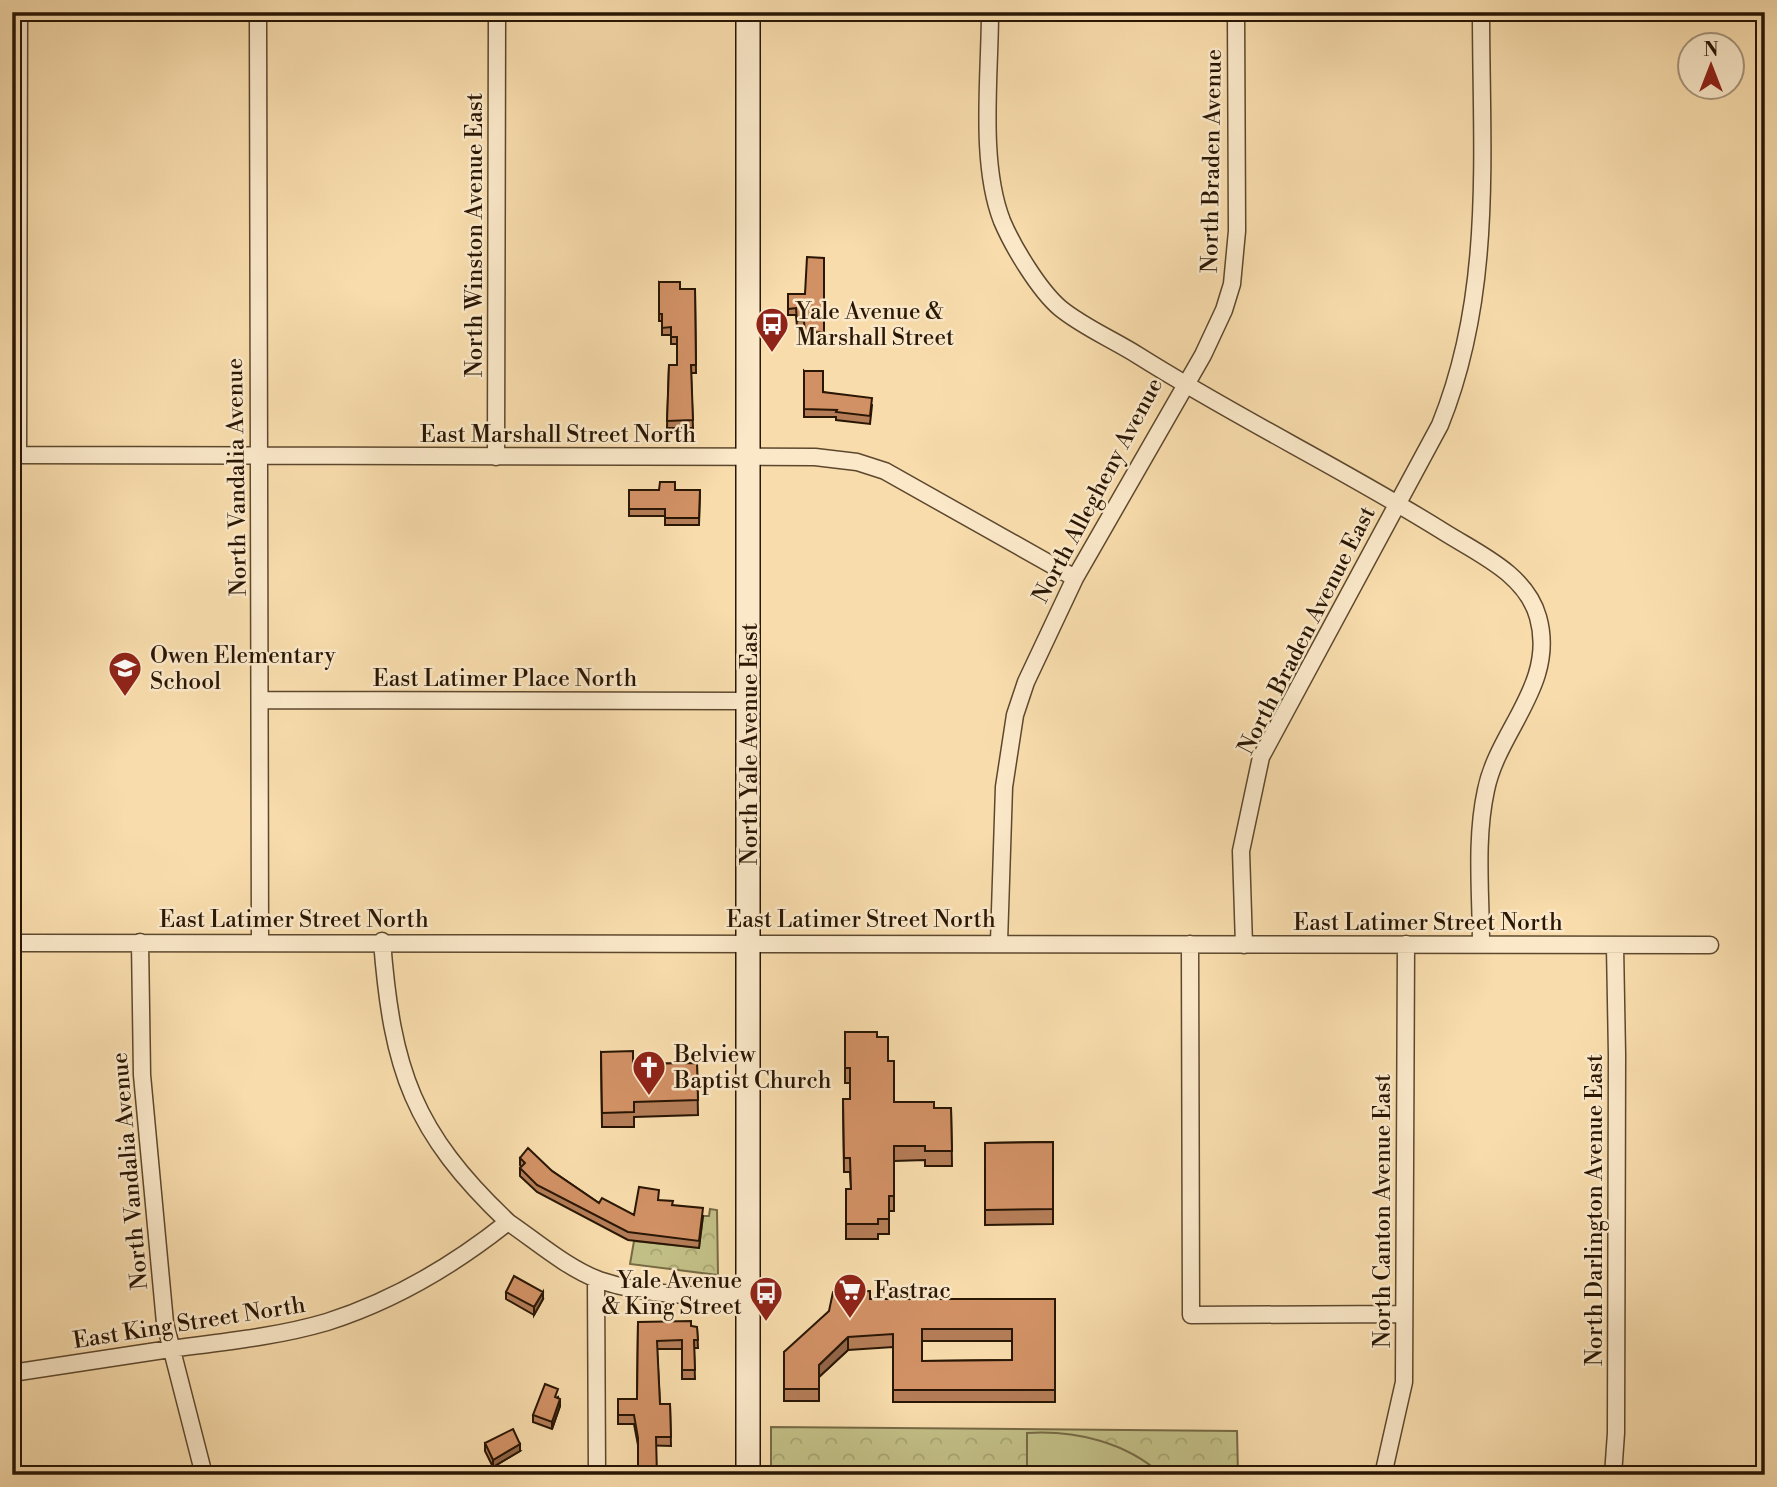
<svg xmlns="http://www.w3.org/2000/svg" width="1777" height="1487" viewBox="0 0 1777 1487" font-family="'Libre Bodoni',serif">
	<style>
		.forest { fill: url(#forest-crowns); stroke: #766a45; stroke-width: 2 }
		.pitch { fill: #c2bf86; stroke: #766a45; stroke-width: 2 }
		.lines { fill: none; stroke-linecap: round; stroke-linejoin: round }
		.street-casing { stroke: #5d482e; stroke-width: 19 }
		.secondary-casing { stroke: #291604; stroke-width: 26 }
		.street { stroke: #fae8c9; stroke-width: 16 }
		.secondary { stroke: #fae8c9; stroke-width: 23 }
		.wall { fill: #b47d57; stroke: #291604; stroke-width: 2; fill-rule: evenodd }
		.shaded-wall { fill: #926647; stroke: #291604; stroke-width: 2 }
		.building { fill: #d19165; stroke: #291604; stroke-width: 2; fill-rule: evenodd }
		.labels { text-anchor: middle; stroke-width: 5; stroke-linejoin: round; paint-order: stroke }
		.street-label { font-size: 23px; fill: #291604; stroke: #fae8c9 }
		.poi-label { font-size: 23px; fill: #291604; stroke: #fae8c9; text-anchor: start }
	</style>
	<defs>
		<pattern id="forest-crowns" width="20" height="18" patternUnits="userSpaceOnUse" patternTransform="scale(1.75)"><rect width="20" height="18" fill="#c2bf86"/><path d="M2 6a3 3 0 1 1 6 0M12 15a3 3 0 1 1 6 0" fill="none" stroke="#a7a372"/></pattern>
	</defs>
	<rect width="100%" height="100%" fill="#f8dcac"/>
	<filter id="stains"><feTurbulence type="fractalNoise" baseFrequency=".00286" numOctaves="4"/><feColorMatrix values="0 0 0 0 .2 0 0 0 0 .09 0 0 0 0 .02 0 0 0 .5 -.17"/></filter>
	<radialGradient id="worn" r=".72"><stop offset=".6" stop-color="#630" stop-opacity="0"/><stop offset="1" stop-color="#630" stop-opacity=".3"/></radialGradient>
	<!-- forest -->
	<path class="forest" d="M710 1209 717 1210 718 1275 630 1264 634 1241 699 1248 703 1216H709Z
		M771 1427 1237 1431 1238 1475H771Z"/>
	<!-- pitch -->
	<path class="pitch" d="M1027 1433C1075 1430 1126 1442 1162 1475H1027Z"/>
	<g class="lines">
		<defs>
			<path id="street" d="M258 12 260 941
				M990 12C990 76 979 162 1002 221 1013 247 1039 290 1060 308 1083 327 1114 340 1139 356 1239 419 1345 470 1444 532 1479 554 1526 574 1538 617 1557 684 1498 730 1486 790 1475 840 1481 894 1481 944
				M12 455 815 457 857 462 885 471 1075 578
				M18 455 19 12
				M496 457 497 12
				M260 700 749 701
				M382 941C392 1070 413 1132 508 1222
				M140 942 142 1075 165 1323 204 1475
				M999 942 1004 787 1015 715 1026 682 1075 578 1203 355 1224 310 1232 284 1237 231 1236 12
				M12 943 1710 945
				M1190 944 1191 1315 1404 1314
				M1244 945 1241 851 1261 757 1440 425C1494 292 1481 152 1481 12
				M596 1279 597 1475
				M12 1373C65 1365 118 1357 170 1349 223 1342 276 1337 327 1322 393 1301 454 1265 508 1222 536 1241 567 1268 599 1280 646 1296 698 1296 748 1296
				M1383 1475 1404 1382 1406 944
				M1613 1475 1616 1433 1617 1055 1615 946"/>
			<path id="secondary" d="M748 1475V12"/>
		</defs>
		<!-- street casing -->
		<use href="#street" class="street-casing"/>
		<!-- secondary casing -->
		<use href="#secondary" class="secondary-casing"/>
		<!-- street -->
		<use href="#street" class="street"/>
		<!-- secondary -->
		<use href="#secondary" class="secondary"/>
	</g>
	<!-- wall -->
	<path class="wall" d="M824 258V339L805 340 804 327H797L796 315H788V294H805Z
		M659 282 680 289H695L696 373H691L693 428H667L669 365H677V344H671V335H662V321H659Z
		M804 371 823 392 872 405 870 424 836 420V417H804Z
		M629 490H700L699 525H665V516H629Z
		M845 1032 877 1037 888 1061 894 1102 934 1108H951L952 1166H925V1160L894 1161V1211H889V1234H878V1239H846V1189H851L850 1172H844L843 1099H850V1083H845Z
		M601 1052 633 1064 697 1063 698 1115 634 1117V1127H602Z
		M1053 1142V1224L985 1225V1143Z
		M520 1158 552 1171 599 1203 634 1215 658 1200 703 1216 699 1248 628 1240 537 1192 520 1176V1168L521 1167 520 1165Z
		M506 1292 543 1299 534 1315 506 1299Z
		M870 1299H1055V1402H893V1347L848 1350 819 1377V1401H784V1352ZM922 1341H1012V1360L922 1361Z
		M638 1322 697 1327 698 1348H694L695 1379H682V1349H657L660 1404H670L671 1446 638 1445 634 1424H618V1399H637Z
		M558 1397 560 1406 552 1429 533 1422V1415Z
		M485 1443 520 1451 493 1467 485 1451Z"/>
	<!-- shaded-wall -->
	<path class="shaded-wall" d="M543 1292V1299L534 1315V1307Z
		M848 1337V1350L819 1377V1365Z
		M560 1399V1406L552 1429V1422Z
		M520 1444V1451L493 1467V1460Z"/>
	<!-- building -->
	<path class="building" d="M807 257 824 258V332L805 333 804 321H797L796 308 788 309V294H805Z
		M659 282H680V289H695L696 365H691L693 420 667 421 669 365H677V337H671V327L662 328V314H659Z
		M804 371H823V392L872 398 870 416 836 412 837 410 804 409Z
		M660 482H675V490H700L699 518H665V509H629V490H659Z
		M845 1032H877V1037H888V1061H894V1102H934V1108H951L952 1151H925V1146H894V1196H889V1219H878V1224H846V1189H851L850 1158H844L843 1099H850V1068H845Z
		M633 1051V1064L697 1063 698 1100 634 1102V1112L602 1113 601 1052Z
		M1053 1142V1209L985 1210V1143Z
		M528 1148 552 1171 599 1203 602 1198 634 1215 639 1187 659 1190 658 1200 673 1201 672 1205 703 1208 699 1241 628 1232 537 1185 520 1168 525 1163 520 1158Z
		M514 1276 543 1292 534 1307 506 1292Z
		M870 1291V1299H1055V1390H893V1334L848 1337 819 1365V1389H784V1352L829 1311 833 1292ZM922 1329H1012V1360L922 1361Z
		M691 1321V1326L697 1327 698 1340H694L695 1370H682V1340L657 1341 660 1404H670L671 1437H656L657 1475H638V1438L634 1415H618V1399H637L638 1322Z
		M545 1384 558 1389 555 1397 560 1399 552 1422 533 1415Z
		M513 1429 520 1444 493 1460 485 1443Z"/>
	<!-- icons -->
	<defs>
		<symbol id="bus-pin" viewBox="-11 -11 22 30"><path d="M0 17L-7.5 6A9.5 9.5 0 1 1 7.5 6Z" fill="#8f2418" stroke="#fae8c9"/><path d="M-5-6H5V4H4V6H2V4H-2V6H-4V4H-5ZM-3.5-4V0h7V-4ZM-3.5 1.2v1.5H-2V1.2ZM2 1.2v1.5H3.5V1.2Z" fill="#fff"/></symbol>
		<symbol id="school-pin" viewBox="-11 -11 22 30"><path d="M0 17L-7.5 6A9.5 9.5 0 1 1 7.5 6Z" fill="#8f2418" stroke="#fae8c9"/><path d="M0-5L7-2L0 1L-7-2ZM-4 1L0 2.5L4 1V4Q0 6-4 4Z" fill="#fff"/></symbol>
		<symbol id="church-pin" viewBox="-11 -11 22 30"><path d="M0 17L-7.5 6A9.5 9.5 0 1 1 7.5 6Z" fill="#8f2418" stroke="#fae8c9"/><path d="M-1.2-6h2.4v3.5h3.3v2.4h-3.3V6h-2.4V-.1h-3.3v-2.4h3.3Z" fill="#fff"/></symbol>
		<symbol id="supermarket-pin" viewBox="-11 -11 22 30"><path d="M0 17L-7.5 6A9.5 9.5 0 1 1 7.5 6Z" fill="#8f2418" stroke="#fae8c9"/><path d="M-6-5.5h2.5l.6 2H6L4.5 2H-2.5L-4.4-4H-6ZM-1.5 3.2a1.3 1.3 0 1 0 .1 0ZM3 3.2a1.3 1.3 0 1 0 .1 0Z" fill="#fff"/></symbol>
	</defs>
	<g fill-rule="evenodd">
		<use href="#bus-pin" x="753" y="305" width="38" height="52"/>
		<use href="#school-pin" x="106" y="649" width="38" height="52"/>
		<use href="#church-pin" x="630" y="1048" width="38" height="52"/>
		<use href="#supermarket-pin" x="831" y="1271" width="38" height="52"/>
		<use href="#bus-pin" x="747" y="1274" width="38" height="52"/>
	</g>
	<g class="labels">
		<!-- street labels -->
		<g class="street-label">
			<text transform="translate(1211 161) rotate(-89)" y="8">North Braden Avenue</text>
			<text transform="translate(474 235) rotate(-90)" y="8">North Winston Avenue East</text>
			<text x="558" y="442">East Marshall Street North</text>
			<text transform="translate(236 477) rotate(-91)" y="8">North Vandalia Avenue</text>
			<text transform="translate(1097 490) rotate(-62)" y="8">North Allegheny Avenue</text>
			<text transform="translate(1306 630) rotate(-63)" y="8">North Braden Avenue East</text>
			<text x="505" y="686">East Latimer Place North</text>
			<text transform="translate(749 744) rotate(-90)" y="8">North Yale Avenue East</text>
			<text x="294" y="927">East Latimer Street North</text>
			<text x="861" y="927">East Latimer Street North</text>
			<text x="1428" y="930">East Latimer Street North</text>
			<text transform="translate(129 1171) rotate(-95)" y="8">North Vandalia Avenue</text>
			<text transform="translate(1594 1210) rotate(-90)" y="8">North Darlington Avenue East</text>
			<text transform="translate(1382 1211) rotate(-90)" y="8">North Canton Avenue East</text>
			<text transform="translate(189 1322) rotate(-9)" y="8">East King Street North</text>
		</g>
		<!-- poi labels -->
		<g class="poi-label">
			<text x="796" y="319">Yale Avenue &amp;<tspan x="796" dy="26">Marshall Street</tspan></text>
			<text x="150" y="663">Owen Elementary<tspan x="150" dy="26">School</tspan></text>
			<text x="674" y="1062">Belview<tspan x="674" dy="26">Baptist Church</tspan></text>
			<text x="742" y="1288" text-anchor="end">Yale Avenue<tspan x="742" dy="26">&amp; King Street</tspan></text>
			<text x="874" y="1298">Fastrac</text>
		</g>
	</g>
	<!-- margin -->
	<rect width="1777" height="1487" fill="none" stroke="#f8dcac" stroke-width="42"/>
	<rect x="14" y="14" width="1749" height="1459" fill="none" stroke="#291604" stroke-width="3.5"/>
	<rect x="21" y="21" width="1735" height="1445" fill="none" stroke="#291604" stroke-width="2"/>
	<!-- north arrow -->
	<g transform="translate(1711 66)"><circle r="33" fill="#fae8c9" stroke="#a6947a" stroke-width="2"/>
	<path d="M0-5L12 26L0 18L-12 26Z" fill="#8f2418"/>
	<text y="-10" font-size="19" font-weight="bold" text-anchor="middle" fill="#291604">N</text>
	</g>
	<rect width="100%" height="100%" filter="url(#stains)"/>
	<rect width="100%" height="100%" fill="url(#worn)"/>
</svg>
